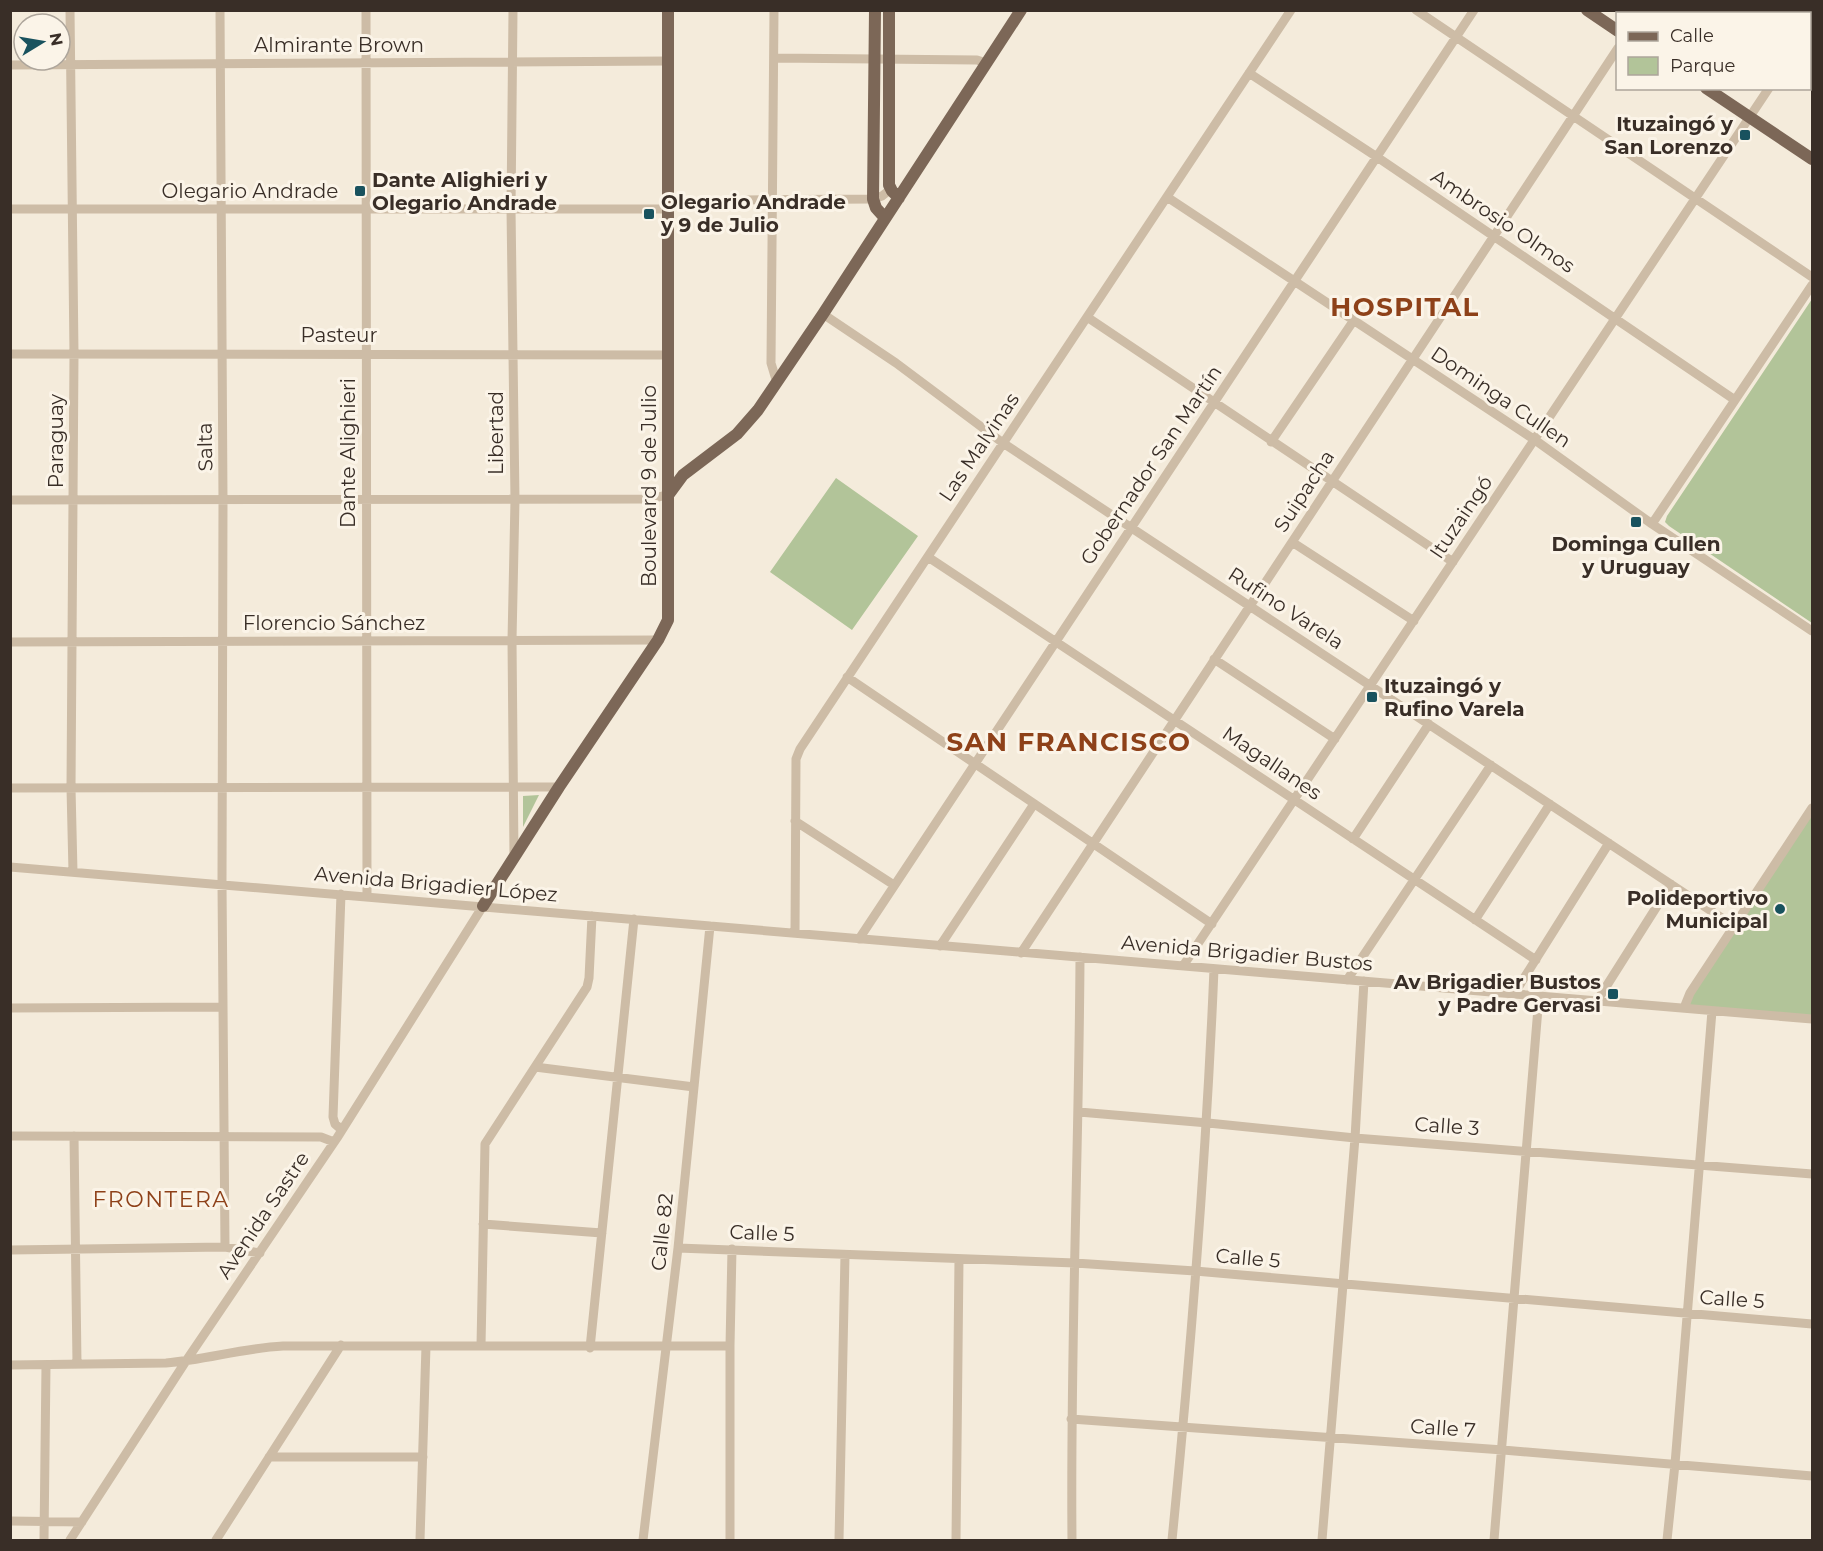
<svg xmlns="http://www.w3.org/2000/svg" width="1823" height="1551" viewBox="0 0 1823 1551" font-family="Montserrat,sans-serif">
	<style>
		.green { fill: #b2c499 }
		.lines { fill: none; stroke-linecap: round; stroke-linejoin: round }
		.minor { stroke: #cdbca6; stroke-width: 9 }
		.major { stroke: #7c6757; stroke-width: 12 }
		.poi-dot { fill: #19525e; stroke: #fbf4e8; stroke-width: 2 }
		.labels { text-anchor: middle; stroke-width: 6; stroke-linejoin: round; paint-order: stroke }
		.street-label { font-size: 20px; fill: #392e27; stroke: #fbf4e8 }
		.poi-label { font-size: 20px; font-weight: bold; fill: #392e27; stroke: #fbf4e8; text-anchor: end }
		.quarter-label { font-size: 22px; letter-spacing: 1.5px; fill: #8e4119; stroke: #fbf4e8 }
		.district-label { font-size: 26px; font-weight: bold; letter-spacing: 1.5px; fill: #8e4119; stroke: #fbf4e8 }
	</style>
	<rect width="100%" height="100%" fill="#f4ebdb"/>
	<!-- green -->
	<path class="green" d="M1812 299V623L1669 526 1665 522 1667 516Z
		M836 478 918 536 852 630 770 572Z
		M539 795 523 827V796Z
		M1812 811V1019L1684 1008Z"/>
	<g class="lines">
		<!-- minor -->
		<path class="minor" d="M70 10 74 354 71 788 73 872
			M220 10 223 500 222 884 225 1247
			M366 10 367 896
			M513 10 511 209 515 500 512 640 514 856
			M774 10 771 363 777 383
			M1416 10 1812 277
			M1641 14 1643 10
			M1810 28 1812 23
			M774 58 977 60 986 63
			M10 65 668 61
			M1249 73 1377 157 1735 400
			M1167 197 1535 440 1652 524 1812 631
			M745 200 873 199 882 196 891 189
			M10 209H669
			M823 314 896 363 1003 443 1734 926
			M1087 317 1453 562
			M10 354 668 355
			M1271 442 1354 320
			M10 500 652 499 669 494
			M1652 524 1812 285
			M1292 542 1414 621
			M928 557 1536 960
			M10 642 658 640
			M1214 659 1335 739
			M847 677 1212 924
			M10 788 559 787
			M795 821 894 885
			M1353 839 1429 724
			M10 867 1812 1019
			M341 894 333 1117 335 1124 342 1130
			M1475 920 1550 804
			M795 933 796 759 800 749 1291 10
			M859 939 1474 10
			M940 946 1034 804
			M1021 953 1618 48
			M1183 966 1769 88
			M1347 980 1491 765
			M1514 994 1609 843
			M1597 1001 1671 884
			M10 1008 223 1007
			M1684 1008 1690 993 1812 808
			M535 1067 694 1087
			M1079 1112 1208 1123 1355 1138 1812 1174
			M10 1136 321 1137 334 1142
			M74 1136 77 1364
			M483 1224 602 1233
			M678 1248 1075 1263 1195 1271 1812 1324
			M10 1250 225 1247 260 1253
			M481 1346 485 1144 587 987 589 978 592 916
			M590 1348 634 919
			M10 1365 166 1363C205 1360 243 1348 283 1346H730
			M1071 1419 1503 1450 1812 1476
			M269 1457H423
			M10 1521 82 1522
			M44 1540 46 1365
			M70 1540 186 1361 337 1138 483 906
			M216 1540 341 1345
			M420 1540 426 1346
			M643 1540 678 1248 710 926
			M730 1540V1346L732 1249
			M839 1540 845 1255
			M956 1540 959 1259
			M1072 1540C1070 1346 1079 1152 1080 957
			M1172 1540C1191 1350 1206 1160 1214 969
			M1322 1540 1355 1138 1364 981
			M1494 1540 1539 996
			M1667 1540 1675 1464 1712 1011"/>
		<!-- major -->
		<path class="major" d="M875 10 873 199 876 208 885 218
			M889 10V185L892 191 899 198
			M1587 10 1618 31
			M1706 88 1812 159
			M669 494 683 475 737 434 758 410 823 314 1021 10
			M483 906 559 787 658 640 668 620V10"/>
	</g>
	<!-- markers -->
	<g class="poi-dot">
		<rect x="1739" y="129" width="12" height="12" rx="3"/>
		<rect x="354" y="185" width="12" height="12" rx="3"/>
		<rect x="643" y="208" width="12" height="12" rx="3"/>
		<rect x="1630" y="516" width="12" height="12" rx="3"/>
		<rect x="1366" y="691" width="12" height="12" rx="3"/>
		<circle cx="1780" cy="909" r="6"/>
		<rect x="1607" y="988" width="12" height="12" rx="3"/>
	</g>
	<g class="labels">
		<!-- street labels -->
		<g class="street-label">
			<text x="339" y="52">Almirante Brown</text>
			<text x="250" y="198">Olegario Andrade</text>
			<text transform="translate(1503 221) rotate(34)" y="7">Ambrosio Olmos</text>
			<text x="339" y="342">Pasteur</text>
			<text transform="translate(1501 397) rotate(34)" y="7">Dominga Cullen</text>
			<text transform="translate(496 433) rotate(-90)" y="7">Libertad</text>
			<text transform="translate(56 441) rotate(-90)" y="7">Paraguay</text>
			<text transform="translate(205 447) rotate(-91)" y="7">Salta</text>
			<text transform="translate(979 447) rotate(-56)" y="7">Las Malvinas</text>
			<text transform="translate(348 453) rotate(-90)" y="7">Dante Alighieri</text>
			<text transform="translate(1151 465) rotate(-56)" y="7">Gobernador San Martín</text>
			<text transform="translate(649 486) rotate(-90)" y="7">Boulevard 9 de Julio</text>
			<text transform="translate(1304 491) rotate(-57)" y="7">Suipacha</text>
			<text transform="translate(1461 517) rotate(-56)" y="7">Ituzaingó</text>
			<text transform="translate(1286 608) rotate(33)" y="7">Rufino Varela</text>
			<text x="334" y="630">Florencio Sánchez</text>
			<text transform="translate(1272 763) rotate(34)" y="7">Magallanes</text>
			<text transform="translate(436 884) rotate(5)" y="7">Avenida Brigadier López</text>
			<text transform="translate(1247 953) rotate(5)" y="7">Avenida Brigadier Bustos</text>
			<text transform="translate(1447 1126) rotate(4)" y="7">Calle 3</text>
			<text transform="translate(263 1215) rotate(-56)" y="7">Avenida Sastre</text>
			<text transform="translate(662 1232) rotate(-84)" y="7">Calle 82</text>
			<text transform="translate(762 1233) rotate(2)" y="7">Calle 5</text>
			<text transform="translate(1248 1258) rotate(5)" y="7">Calle 5</text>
			<text transform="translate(1732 1299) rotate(4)" y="7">Calle 5</text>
			<text transform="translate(1443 1428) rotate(4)" y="7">Calle 7</text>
		</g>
		<!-- poi labels -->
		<g class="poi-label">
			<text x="1733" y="131">Ituzaingó y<tspan x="1733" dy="23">San Lorenzo</tspan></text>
			<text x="372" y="187" text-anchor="start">Dante Alighieri y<tspan x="372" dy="23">Olegario Andrade</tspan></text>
			<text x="661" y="209" text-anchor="start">Olegario Andrade<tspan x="661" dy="23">y 9 de Julio</tspan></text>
			<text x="1636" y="551" text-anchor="middle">Dominga Cullen<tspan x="1636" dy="23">y Uruguay</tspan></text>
			<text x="1384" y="693" text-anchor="start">Ituzaingó y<tspan x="1384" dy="23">Rufino Varela</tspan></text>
			<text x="1768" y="905">Polideportivo<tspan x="1768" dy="23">Municipal</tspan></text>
			<text x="1601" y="989">Av Brigadier Bustos<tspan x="1601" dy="23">y Padre Gervasi</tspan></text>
		</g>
		<!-- quarter labels -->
		<g class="quarter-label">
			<text x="161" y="1207">FRONTERA</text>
		</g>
		<!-- district labels -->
		<g class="district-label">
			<text x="1405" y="316">HOSPITAL</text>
			<text x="1069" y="751">SAN FRANCISCO</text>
		</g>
	</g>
	<!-- border -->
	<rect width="1823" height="1551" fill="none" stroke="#392e27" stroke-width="24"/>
	<!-- legend -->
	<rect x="1616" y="12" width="195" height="78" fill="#fbf4e8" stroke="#ada59b" stroke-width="1.5"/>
	<rect x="1628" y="32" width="30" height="9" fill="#7c6757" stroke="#ada59b" stroke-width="1.5"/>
	<text x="1670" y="42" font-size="18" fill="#392e27">Calle</text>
	<rect x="1628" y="57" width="30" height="18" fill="#b2c499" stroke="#ada59b" stroke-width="1.5"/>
	<text x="1670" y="72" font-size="18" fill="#392e27">Parque</text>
	<!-- north arrow -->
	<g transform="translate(42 42) rotate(79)"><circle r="28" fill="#fbf4e8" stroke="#ada59b" stroke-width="1.5"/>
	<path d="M0-4.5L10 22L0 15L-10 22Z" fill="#19525e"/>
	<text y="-9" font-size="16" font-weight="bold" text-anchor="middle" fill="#392e27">N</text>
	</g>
</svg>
